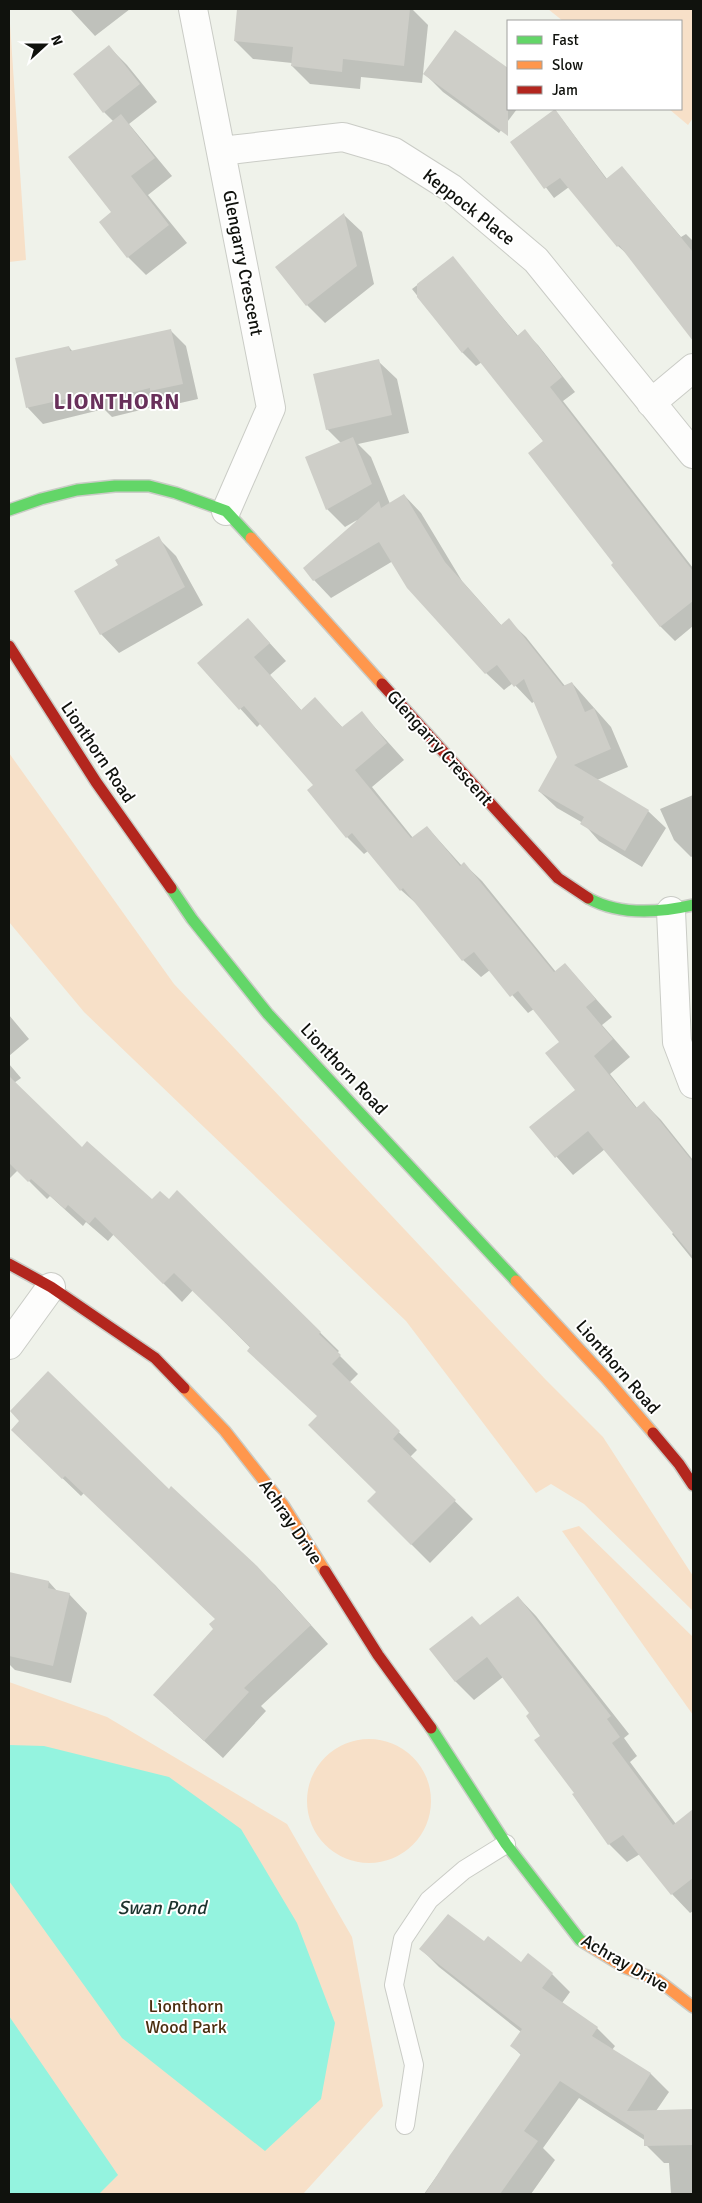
<svg xmlns="http://www.w3.org/2000/svg" width="702" height="2203" viewBox="0 0 702 2203" font-family="Signika,sans-serif">
	<style>
		.green { fill: #f7e0c8 }
		.water { fill: #94f3df }
		.shadow { fill: #0003 }
		.building { fill: #cecec8 }
		.lines { fill: none; stroke-linecap: round; stroke-linejoin: round }
		.lane-casing { stroke: #caccc6; stroke-width: 20 }
		.street-casing { stroke: #caccc6; stroke-width: 30 }
		.fast-casing { stroke: #caccc6; stroke-width: 14 }
		.slow-casing { stroke: #caccc6; stroke-width: 14 }
		.jam-casing { stroke: #caccc6; stroke-width: 14 }
		.lane { stroke: #fdfdfc; stroke-width: 18 }
		.street { stroke: #fdfdfc; stroke-width: 28 }
		.fast { stroke: #63d668; stroke-width: 11 }
		.slow { stroke: #ff974d; stroke-width: 11 }
		.jam { stroke: #b3261e; stroke-width: 11 }
		.labels { text-anchor: middle; stroke-width: 4; stroke-linejoin: round; paint-order: stroke }
		.street-label { font-size: 18px; fill: #10120d; stroke: #fff }
		.park-label { font-size: 18px; fill: #4b2e0f; stroke: #fff }
		.water-label { font-size: 19px; font-style: italic; fill: #1c332e; stroke: #fff }
		.district-label { font-size: 22px; font-weight: bold; letter-spacing: 1px; fill: #69305b; stroke: #fff }
	</style>
	<rect width="100%" height="100%" fill="#eff2ea"/>
	<!-- green -->
	<path class="green" d="M9 9 26 260 9 262Z
		M548 9H693V118L688 125 669 109H681V21H563Z
		M9 753 174 984 546 1380 603 1437 693 1576V1611L584 1504 551 1484 536 1493 406 1321 84 1012 9 922Z
		M579 1526 693 1637V1715L562 1531Z
		M9 1682 107 1717 287 1824 352 1937 383 2106 303 2194H9Z
		M307 1801a62 62 0 1 1 124 0a62 62 0 1 1-124 0Z"/>
	<!-- water -->
	<path class="water" d="M9 1745 44 1746 169 1777 241 1829 297 1923 335 2023 321 2099 265 2151 122 2038 9 1881Z
		M9 2016 118 2175 99 2194H9Z"/>
	<!-- shadow -->
	<path class="shadow" d="M70 9H130L95 36Z
		M238 9H412L428 25 422 83 361 77 360 89 310 84 292 66V63L253 59 235 41Z
		M455 32 508 69V109H517L499 133 443 92 425 74Z
		M109 47 127 65 157 102 129 124 172 176 148 195 187 243 146 275 128 257 113 212 114 122 104 112Z
		M555 110 607 179 622 167 681 237 686 234 693 241V322L686 327 628 255 618 246 569 187 554 198 511 142Z
		M344 215 362 232 374 284 325 323 307 305Z
		M453 258 518 336 524 331 538 345 575 392 563 401 693 568V626L675 641 661 627 613 565 615 563 544 442 482 362 476 366 462 352 412 289Z
		M170 330 186 346 198 399 167 406 165 404 112 417 104 409 43 424 28 408 16 359 69 347 73 352Z
		M378 361 397 379 409 433 358 444 371 457 390 504 404 495 421 513 462 581 502 626 508 620 526 637 565 686 572 683 611 727 628 767 597 780 648 811 666 828 642 867 599 841 583 823 557 808 539 791 558 757 535 701 532 703 513 683 504 690 486 673 393 561 331 598 314 580 357 520 345 527 327 509 342 444 327 429Z
		M158 538 176 556 203 605 119 653 101 634 76 592 120 566Z
		M248 619 286 661 270 675 302 711 315 699 343 728 362 713 404 760 372 787 413 838 427 827 462 866 464 864 482 881 556 972 565 964 612 1017 602 1025 630 1057 610 1074 637 1108 644 1103 661 1120 693 1160V1260L672 1234 674 1232 605 1149 573 1175 531 1128 577 1090 561 1042 534 1009 528 1013 490 970 481 977 463 960 419 906 401 890 368 851 364 854 347 837 315 785 261 723 257 727 199 663Z
		M693 795V856L691 857 674 840 660 809Z
		M9 1015 29 1039 9 1056Z
		M9 1064 21 1078 14 1083 82 1149 153 1201H169L177 1192 339 1351 337 1353 358 1374 349 1383 417 1450 410 1457 473 1519 430 1563 368 1501 378 1492 318 1416 193 1290 182 1302 114 1234 108 1241 86 1222 83 1226 50 1196 47 1199 18 1170 9 1179Z
		M31 1448 169 1491 275 1585 328 1644 261 1706 266 1711 223 1758 173 1713 215 1629 216 1619 84 1493 81 1496Z
		M9 1573 49 1582 58 1592 69 1594 87 1613 71 1683 15 1670 9 1664Z
		M518 1597 536 1616 629 1734 624 1738 637 1756 630 1762 676 1824 684 1818 693 1827V1911L690 1913 672 1894 640 1854 627 1862 609 1844 574 1795 576 1793 531 1714 503 1677 474 1700 456 1682 431 1650 481 1626Z
		M484 1943 521 1964 528 1955 552 1974 570 1992 562 2003 597 2028 615 2046 612 2050 651 2074 669 2092 656 2111H693V2194H671L669 2163H664L646 2145V2141L579 2098 543 2148 555 2160 531 2194H424L522 2056 512 2046 521 2032 439 1967 421 1949Z"/>
	<!-- building -->
	<path class="building" d="M237 9H410L404 66 343 59 342 72 291 66 293 47 234 41Z
		M455 30 508 68V136L423 74Z
		M109 45 140 84 103 113 73 74Z
		M555 109 606 179 622 166 693 252V341L619 245 617 247 560 178 544 189 510 142Z
		M121 114 155 158 131 176 169 225 127 258 99 222 111 212 68 157Z
		M344 213 357 266 306 306 275 267Z
		M453 256 517 336 525 329 562 377 550 387 693 571V601L660 627 611 565 613 563 528 453 543 441 468 347 462 353 417 297V284Z
		M171 329 183 384 150 391V388L95 402 93 393 26 408 15 358 69 346 70 351Z
		M379 359 392 415 326 430 313 374Z
		M353 437 372 484 326 510 305 457Z
		M404 494 445 562 501 625 509 618 563 686 572 682 585 712 594 708 611 749 574 765 649 810 625 851 580 824 584 817 538 791 557 757 524 679 514 687 497 665 485 674 407 588 379 542 313 581 303 568 379 501 381 508Z
		M159 536 185 587 100 635 74 591 118 565 115 560Z
		M248 618 270 643 254 657 301 710 315 697 342 727 362 711 387 743 355 770 411 838 427 826 460 866 464 862 554 972 565 963 596 999 586 1007 613 1039 594 1056 636 1108 644 1101 693 1162V1257L588 1131 555 1158 529 1127 575 1090 545 1053 559 1042 518 991 510 997 474 952 462 961 403 888 400 891 352 833 346 838 307 790 313 785 244 706 239 710 197 663Z
		M9 1076 82 1147 87 1141 152 1199 160 1191 169 1199 177 1190 321 1332 319 1334 341 1355 332 1364 400 1431 393 1439 456 1500 411 1545 367 1501 376 1492 308 1425 317 1416 247 1351 250 1347 174 1273 163 1284 95 1217 89 1224 68 1205 65 1209 31 1179 28 1182 9 1163Z
		M48 1371 169 1489 171 1486 257 1566 311 1625 244 1688 249 1692 204 1741 153 1695 213 1629 209 1624 215 1619 65 1476 62 1479 11 1430 19 1421 10 1411Z
		M9 1572 49 1581 48 1588 70 1593 53 1666 9 1656Z
		M518 1596 611 1716 607 1719 620 1737 612 1743 673 1825 693 1809V1878L671 1895 623 1835 608 1845 572 1794 574 1793 534 1740 540 1736 526 1716 529 1713 487 1657 455 1682 429 1649 472 1616 480 1625Z
		M448 1914 484 1941 488 1936 521 1962 528 1953 553 1973 542 1988 598 2027 592 2036 651 2073 627 2111 693 2109V2145L644 2146V2135L560 2081 524 2131 538 2141 500 2194H425L450 2155 521 2054 510 2046 522 2029 419 1949Z"/>
	<g class="lines">
		<defs>
			<path id="lane" d="M405 2125 414 2065 394 1985 403 1939 429 1900 464 1870 506 1844"/>
			<path id="street" d="M193 9 271 408 226 511
				M221 151 343 137 394 152 451 188 536 260 693 454
				M651 403 693 368
				M671 911 677 1042 693 1084
				M9 1345 51 1287"/>
			<path id="fast" d="M9 510 41 499 77 490 115 486H149L176 493 226 511 251 538
				M171 888 192 919 268 1014 516 1281
				M588 898C620 916 658 913 693 905
				M431 1728 506 1844 580 1940 585 1943"/>
			<path id="slow" d="M251 538 382 684
				M516 1281 606 1378 653 1433
				M184 1388 225 1431 283 1505 325 1571
				M585 1943 626 1968 658 1980 693 2007"/>
			<path id="jam" d="M9 646 96 782 171 888
				M382 684 558 878 588 898
				M9 1264 51 1287 155 1358 184 1388
				M653 1433 679 1464 693 1485
				M325 1571 378 1655 431 1728"/>
		</defs>
		<!-- lane casing -->
		<use href="#lane" class="lane-casing"/>
		<!-- street casing -->
		<use href="#street" class="street-casing"/>
		<!-- fast casing -->
		<use href="#fast" class="fast-casing"/>
		<!-- slow casing -->
		<use href="#slow" class="slow-casing"/>
		<!-- jam casing -->
		<use href="#jam" class="jam-casing"/>
		<!-- lane -->
		<use href="#lane" class="lane"/>
		<!-- street -->
		<use href="#street" class="street"/>
		<!-- fast -->
		<use href="#fast" class="fast"/>
		<!-- slow -->
		<use href="#slow" class="slow"/>
		<!-- jam -->
		<use href="#jam" class="jam"/>
	</g>
	<g class="labels">
		<!-- street labels -->
		<g class="street-label">
			<text transform="translate(469 207) rotate(38)" y="6">Keppock Place</text>
			<text transform="translate(243 263) rotate(79)" y="6">Glengarry Crescent</text>
			<text transform="translate(440 748) rotate(48)" y="6">Glengarry Crescent</text>
			<text transform="translate(98 752) rotate(56)" y="6">Lionthorn Road</text>
			<text transform="translate(344 1069) rotate(47)" y="6">Lionthorn Road</text>
			<text transform="translate(618 1367) rotate(49)" y="6">Lionthorn Road</text>
			<text transform="translate(291 1522) rotate(56)" y="6">Achray Drive</text>
			<text transform="translate(625 1963) rotate(30)" y="6">Achray Drive</text>
		</g>
		<!-- park labels -->
		<g class="park-label">
			<text x="186" y="2012">Lionthorn<tspan x="186" dy="21">Wood Park</tspan></text>
		</g>
		<!-- water labels -->
		<g class="water-label">
			<text x="162" y="1914">Swan Pond</text>
		</g>
		<!-- district labels -->
		<g class="district-label">
			<text x="117" y="409">LIONTHORN</text>
		</g>
	</g>
	<!-- border -->
	<rect width="702" height="2203" fill="none" stroke="#10120d" stroke-width="20"/>
	<!-- legend -->
	<rect x="507" y="20" width="175" height="90" fill="#ffffff" stroke="#9fa09e"/>
	<rect x="517" y="36" width="25" height="8" fill="#63d668" stroke="#9fa09e"/>
	<text x="552" y="45" font-size="15" fill="#10120d">Fast</text>
	<rect x="517" y="61" width="25" height="8" fill="#ff974d" stroke="#9fa09e"/>
	<text x="552" y="70" font-size="15" fill="#10120d">Slow</text>
	<rect x="517" y="86" width="25" height="8" fill="#b3261e" stroke="#9fa09e"/>
	<text x="552" y="95" font-size="15" fill="#10120d">Jam</text>
	<!-- north arrow -->
	<g transform="translate(45 45) rotate(69)" stroke="#ffffff" stroke-width="4" paint-order="stroke">
	<path d="M0-4L9 19L0 12L-9 19Z" fill="#10120d"/>
	<text y="-8" font-size="14" font-weight="bold" text-anchor="middle" fill="#10120d">N</text>
	</g>
</svg>
